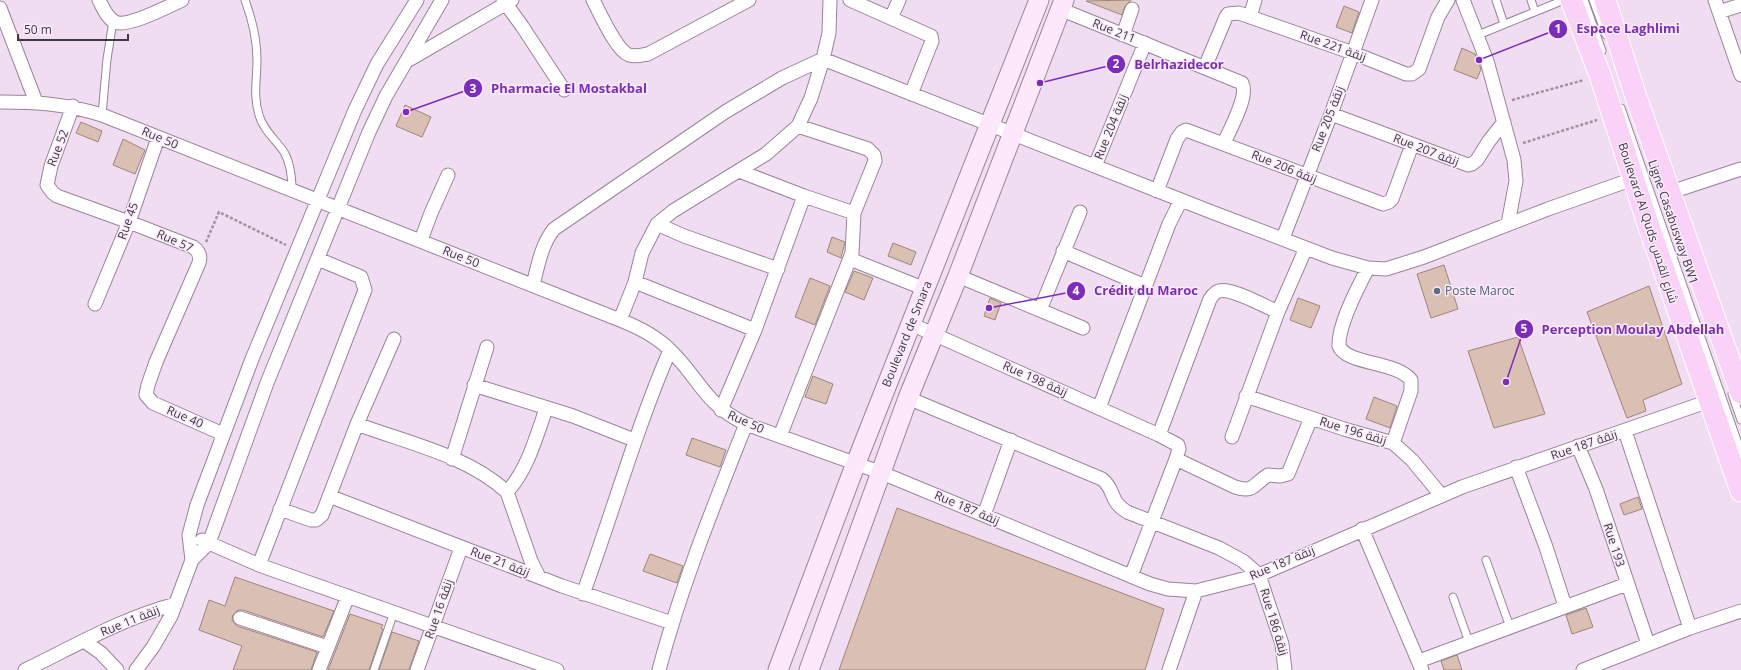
<svg xmlns="http://www.w3.org/2000/svg" width="1741" height="670" viewBox="0 0 1741 670" font-family="'Open Sans',Cairo,sans-serif">
	<style>
		.building { fill: #dac0b3; stroke: #9e8579 }
		.lines { fill: none; stroke-linecap: round; stroke-linejoin: round }
		.lane-casing { stroke: #978599; stroke-width: 9 }
		.street-casing { stroke: #978599; stroke-width: 15 }
		.secondary-casing { stroke: #978599; stroke-width: 21 }
		.primary-casing { stroke: #fff; stroke-width: 23 }
		.path { stroke: #9f91a0; stroke-width: 2.5; stroke-dasharray: 3 2; stroke-linecap: butt }
		.lane { stroke: #fff; stroke-width: 7 }
		.street { stroke: #fff; stroke-width: 13 }
		.secondary { stroke: #fde8fb; stroke-width: 19 }
		.primary { stroke: #fbd2f7; stroke-width: 21 }
		.service-dot { fill: #5c6f8a; stroke: #fbecfd; stroke-width: 1.5 }
		.labels { text-anchor: middle; stroke-width: 3; stroke-linejoin: round; paint-order: stroke }
		.street-label { font-size: 12px; fill: #403941; stroke: #fbecfd }
		.service-label { font-size: 12px; fill: #4e5e75; stroke: #fbecfd; text-anchor: start }
		.leader { fill: none; stroke: #7b2cbf; stroke-width: 1.5 }
		.callout-dot { fill: #7b2cbf; stroke: #fbecfd; stroke-width: 1.5 }
		.mark-label { font-size: 12px; text-anchor: middle; font-weight: bold; fill: #fff }
		.callout-label { font-size: 13px; text-anchor: middle; font-weight: bold; fill: #7b2cbf; stroke: #fbecfd; stroke-width: 3; stroke-linejoin: round; paint-order: stroke }
	</style>
	<rect width="100%" height="100%" fill="#f0ddf2"/>
	<!-- building -->
	<path class="building" d="M1131 0 1125 6 1122 15 1086 1Z
		M1344 6 1359 12 1352 33 1336 27Z
		M1462 48 1475 54 1481 69 1477 79 1454 70Z
		M405 105 431 117 422 137 396 126Z
		M81 122 102 131 98 142 76 133Z
		M123 139 145 150 135 174 113 165Z
		M832 237 845 242 841 258 827 252Z
		M893 243 916 252 911 265 888 256Z
		M1444 265 1458 309 1431 318 1417 274Z
		M854 271 873 278 864 300 845 292Z
		M810 278 830 286 815 325 795 317Z
		M1649 286 1682 384 1643 400 1646 411 1627 418 1587 312Z
		M990 298 1001 303 995 320 984 316Z
		M1298 298 1320 306 1311 328 1290 320Z
		M1518 337 1545 414 1494 428 1468 351Z
		M813 376 833 384 826 404 805 397Z
		M1374 397 1397 406 1390 428 1366 419Z
		M692 438 726 450 720 467 686 455Z
		M1638 497 1642 509 1624 515 1620 504Z
		M897 508 1164 609 1145 670H839Z
		M650 554 683 566 677 583 643 571Z
		M235 577 334 611 323 637 243 610H238L233 615 232 620 237 626 317 652 311 670H233L242 646 199 630 209 600 225 606Z
		M1586 608 1593 627 1572 634 1566 615Z
		M350 614 383 625 381 628 383 629 369 670H328Z
		M392 632 419 641 409 670H379Z
		M1457 655 1462 670H1444L1441 661Z"/>
	<g class="lines">
		<defs>
			<path id="lane" d="M245 0C252 19 257 39 257 60 257 79 253 96 259 115 263 130 276 140 284 152 291 164 292 178 292 191
				M1496 0 1504 24
				M1531 0 1535 12
				M1584 0 1602 51
				M1593 0 1606 35
				M1478 35 1564 0
				M1621 108 1741 452
				M102 115 107 59 113 21
				M1732 394 1741 420
				M1486 560 1510 627
				M1453 597 1469 642
				M374 670 394 612"/>
			<path id="street" d="M99 0C103 8 107 18 115 22 127 28 169 6 182 0
				M503 0 522 26 564 90
				M593 0C600 13 616 50 629 55 636 57 642 55 648 54L749 0
				M850 0 931 36 932 41 911 94
				M1463 0 1487 61 1514 160 1516 181 1508 224
				M1715 0 1741 75
				M0 8 36 102
				M1060 9 1242 83C1249 96 1230 129 1224 143
				M1719 12 1741 5
				M1250 17 1255 0
				M891 18 899 0
				M1123 35 1132 9
				M407 61 512 0
				M1205 67 1226 17 1228 14 1239 13 1353 53 1406 74H1412L1419 69 1438 17 1448 0
				M1 102C37 102 66 104 102 115L620 320C638 327 656 336 670 350 700 379 704 404 746 424L882 473 1150 584 1168 589 1196 591 1259 575 1462 487 1709 401
				M73 106 51 166 47 185 53 193 57 196 129 222 193 247C199 251 201 256 199 263L156 362 148 385 146 395 153 403 223 434
				M1331 114 1468 165 1472 164 1477 160 1489 141 1504 122
				M1095 166 1145 43
				M739 171 804 196 854 213
				M1157 191 1177 139 1182 132 1186 130 1383 204 1389 202 1392 199 1412 145
				M1671 192 1741 169
				M657 224 684 236 778 269
				M1283 238 1331 114 1372 0
				M421 240 431 213 448 175
				M1063 251 1145 286
				M850 259 925 289
				M1368 268C1358 287 1338 325 1339 346 1347 365 1396 361 1411 380V391L1393 443
				M958 276 1083 328
				M635 282 755 330
				M533 285C538 266 541 245 554 229L725 112 782 78 823 59 1209 211 1332 258 1368 268 1386 269 1424 257 1548 209 1633 179
				M95 304 129 222 158 138
				M1040 310 1080 212
				M620 320 635 282 642 253 657 224 673 211 766 154 798 126 811 98 823 59 829 33 830 0
				M911 324 1159 435 1178 445 1179 449 1176 459 1131 576
				M474 385 573 416 634 440
				M1246 396 1344 429 1393 443 1412 460 1441 495
				M908 398 1102 479C1116 490 1108 500 1127 512L1219 548 1243 561 1259 575 1282 644 1285 670
				M1099 408 1169 224 1181 200
				M721 410 755 330 804 196
				M357 424C407 443 467 455 507 492
				M1625 431 1690 628
				M1159 435 1210 299C1212 296 1215 292 1219 291 1231 287 1266 307 1278 312
				M780 436 852 253 854 213 875 161 874 155 868 149 798 126
				M1232 437 1278 312 1306 248
				M1578 446 1596 489 1648 644
				M452 459 487 347
				M1176 459 1235 487C1255 493 1253 484 1268 475L1280 476 1288 474 1311 418
				M1516 467 1546 547 1565 606
				M329 496 562 586 672 623
				M280 509 311 520H316L322 515 357 424 394 339
				M984 515 1011 440
				M1362 529 1422 670
				M202 540 259 565 557 670
				M192 560 189 535 197 505 252 359 355 110 377 64 417 0
				M259 565 365 290 361 277 318 259
				M539 577 531 561 507 492C528 469 536 437 546 409
				M583 594C613 512 636 429 670 350
				M240 618 327 647
				M84 641 101 653 117 670
				M1419 661 1627 584
				M25 670C75 646 122 618 176 604
				M136 670 153 647 171 616 192 560 209 543 267 383 369 132 386 96 442 0
				M319 670 348 596
				M417 670 461 548
				M659 670C681 586 714 505 746 424
				M1169 670 1196 591
				M1583 670 1690 628 1741 611"/>
			<path id="secondary" d="M778 670 856 463 1039 0
				M809 670 908 398 958 276 1064 0"/>
			<path id="primary" d="M1571 0 1600 75 1648 224 1741 491
				M1605 0 1636 97 1741 393"/>
		</defs>
		<!-- lane casing -->
		<use href="#lane" class="lane-casing"/>
		<!-- street casing -->
		<use href="#street" class="street-casing"/>
		<!-- secondary casing -->
		<use href="#secondary" class="secondary-casing"/>
		<!-- primary casing -->
		<use href="#primary" class="primary-casing"/>
		<!-- path -->
		<path class="path" d="M1512 100 1584 80
			M1523 143 1597 120
			M206 242 219 212 286 245"/>
		<!-- lane -->
		<use href="#lane" class="lane"/>
		<!-- street -->
		<use href="#street" class="street"/>
		<!-- secondary -->
		<use href="#secondary" class="secondary"/>
		<!-- primary -->
		<use href="#primary" class="primary"/>
	</g>
	<!-- markers -->
	<circle class="service-dot" cx="1437" cy="291" r="4"/>
	<g class="labels">
		<!-- street labels -->
		<g class="street-label">
			<text transform="translate(1114 31) rotate(22)" y="4">Rue 211</text>
			<text transform="translate(1333 46) rotate(20)" y="4">Rue 221 زنقة</text>
			<text transform="translate(1328 119) rotate(-69)" y="4">Rue 205 زنقة</text>
			<text transform="translate(1111 127) rotate(-68)" y="4">Rue 204 زنقة</text>
			<text transform="translate(160 138) rotate(23)" y="4">Rue 50</text>
			<text transform="translate(58 148) rotate(-69)" y="4">Rue 52</text>
			<text transform="translate(1426 150) rotate(21)" y="4">Rue 207 زنقة</text>
			<text transform="translate(1284 167) rotate(22)" y="4">Rue 206 زنقة</text>
			<text transform="translate(128 221) rotate(-70)" y="4">Rue 45</text>
			<text transform="translate(1673 222) rotate(71)" y="4">Ligne Casabusway BW1</text>
			<text transform="translate(1648 223) rotate(72)" y="4">Boulevard Al Quds شارع القدس</text>
			<text transform="translate(175 241) rotate(24)" y="4">Rue 57</text>
			<text transform="translate(461 257) rotate(22)" y="4">Rue 50</text>
			<text transform="translate(907 334) rotate(-68)" y="4">Boulevard de Smara</text>
			<text transform="translate(1035 379) rotate(24)" y="4">Rue 198 زنقة</text>
			<text transform="translate(185 417) rotate(23)" y="4">Rue 40</text>
			<text transform="translate(746 422) rotate(24)" y="4">Rue 50</text>
			<text transform="translate(1353 431) rotate(17)" y="4">Rue 196 زنقة</text>
			<text transform="translate(1584 445) rotate(-19)" y="4">Rue 187 زنقة</text>
			<text transform="translate(967 508) rotate(23)" y="4">Rue 187 زنقة</text>
			<text transform="translate(1614 545) rotate(72)" y="4">Rue 193</text>
			<text transform="translate(500 562) rotate(21)" y="4">Rue 21 زنقة</text>
			<text transform="translate(1282 563) rotate(-23)" y="4">Rue 187 زنقة</text>
			<text transform="translate(439 609) rotate(-71)" y="4">Rue 16 زنقة</text>
			<text transform="translate(130 621) rotate(-22)" y="4">Rue 11 زنقة</text>
			<text transform="translate(1274 622) rotate(73)" y="4">Rue 186 زنقة</text>
		</g>
		<!-- service labels -->
		<g class="service-label">
			<text x="1445" y="295">Poste Maroc</text>
		</g>
	</g>
	<!-- callouts -->
	<path class="leader" d="M1479 60L1558 29M1040 83L1116 64M406 112L473 88M989 308L1076 291M1506 382L1524 329"/>
	<g class="callout-dot">
		<circle cx="1479" cy="60" r="4"/>
		<circle cx="1040" cy="83" r="4"/>
		<circle cx="406" cy="112" r="4"/>
		<circle cx="989" cy="308" r="4"/>
		<circle cx="1506" cy="382" r="4"/>
		<circle cx="1558" cy="29" r="10"/>
		<circle cx="1116" cy="64" r="10"/>
		<circle cx="473" cy="88" r="10"/>
		<circle cx="1076" cy="291" r="10"/>
		<circle cx="1524" cy="329" r="10"/>
	</g>
	<g class="mark-label">
		<text x="1558" y="33">1</text>
		<text x="1116" y="68">2</text>
		<text x="473" y="93">3</text>
		<text x="1076" y="295">4</text>
		<text x="1524" y="333">5</text>
	</g>
	<g class="callout-label">
		<text x="1628" y="33">Espace Laghlimi</text>
		<text x="1179" y="69">Belrhazidecor</text>
		<text x="569" y="93">Pharmacie El Mostakbal</text>
		<text x="1146" y="295">Crédit du Maroc</text>
		<text x="1633" y="334">Perception Moulay Abdellah</text>
	</g>
	<!-- scale -->
	<path d="M18 34v6h110v-6" fill="none" stroke="#403941" stroke-width="2"/>
	<text x="24" y="34" font-size="12" fill="#403941" stroke="#fbecfd" stroke-width="3" paint-order="stroke">50 m</text>
</svg>
